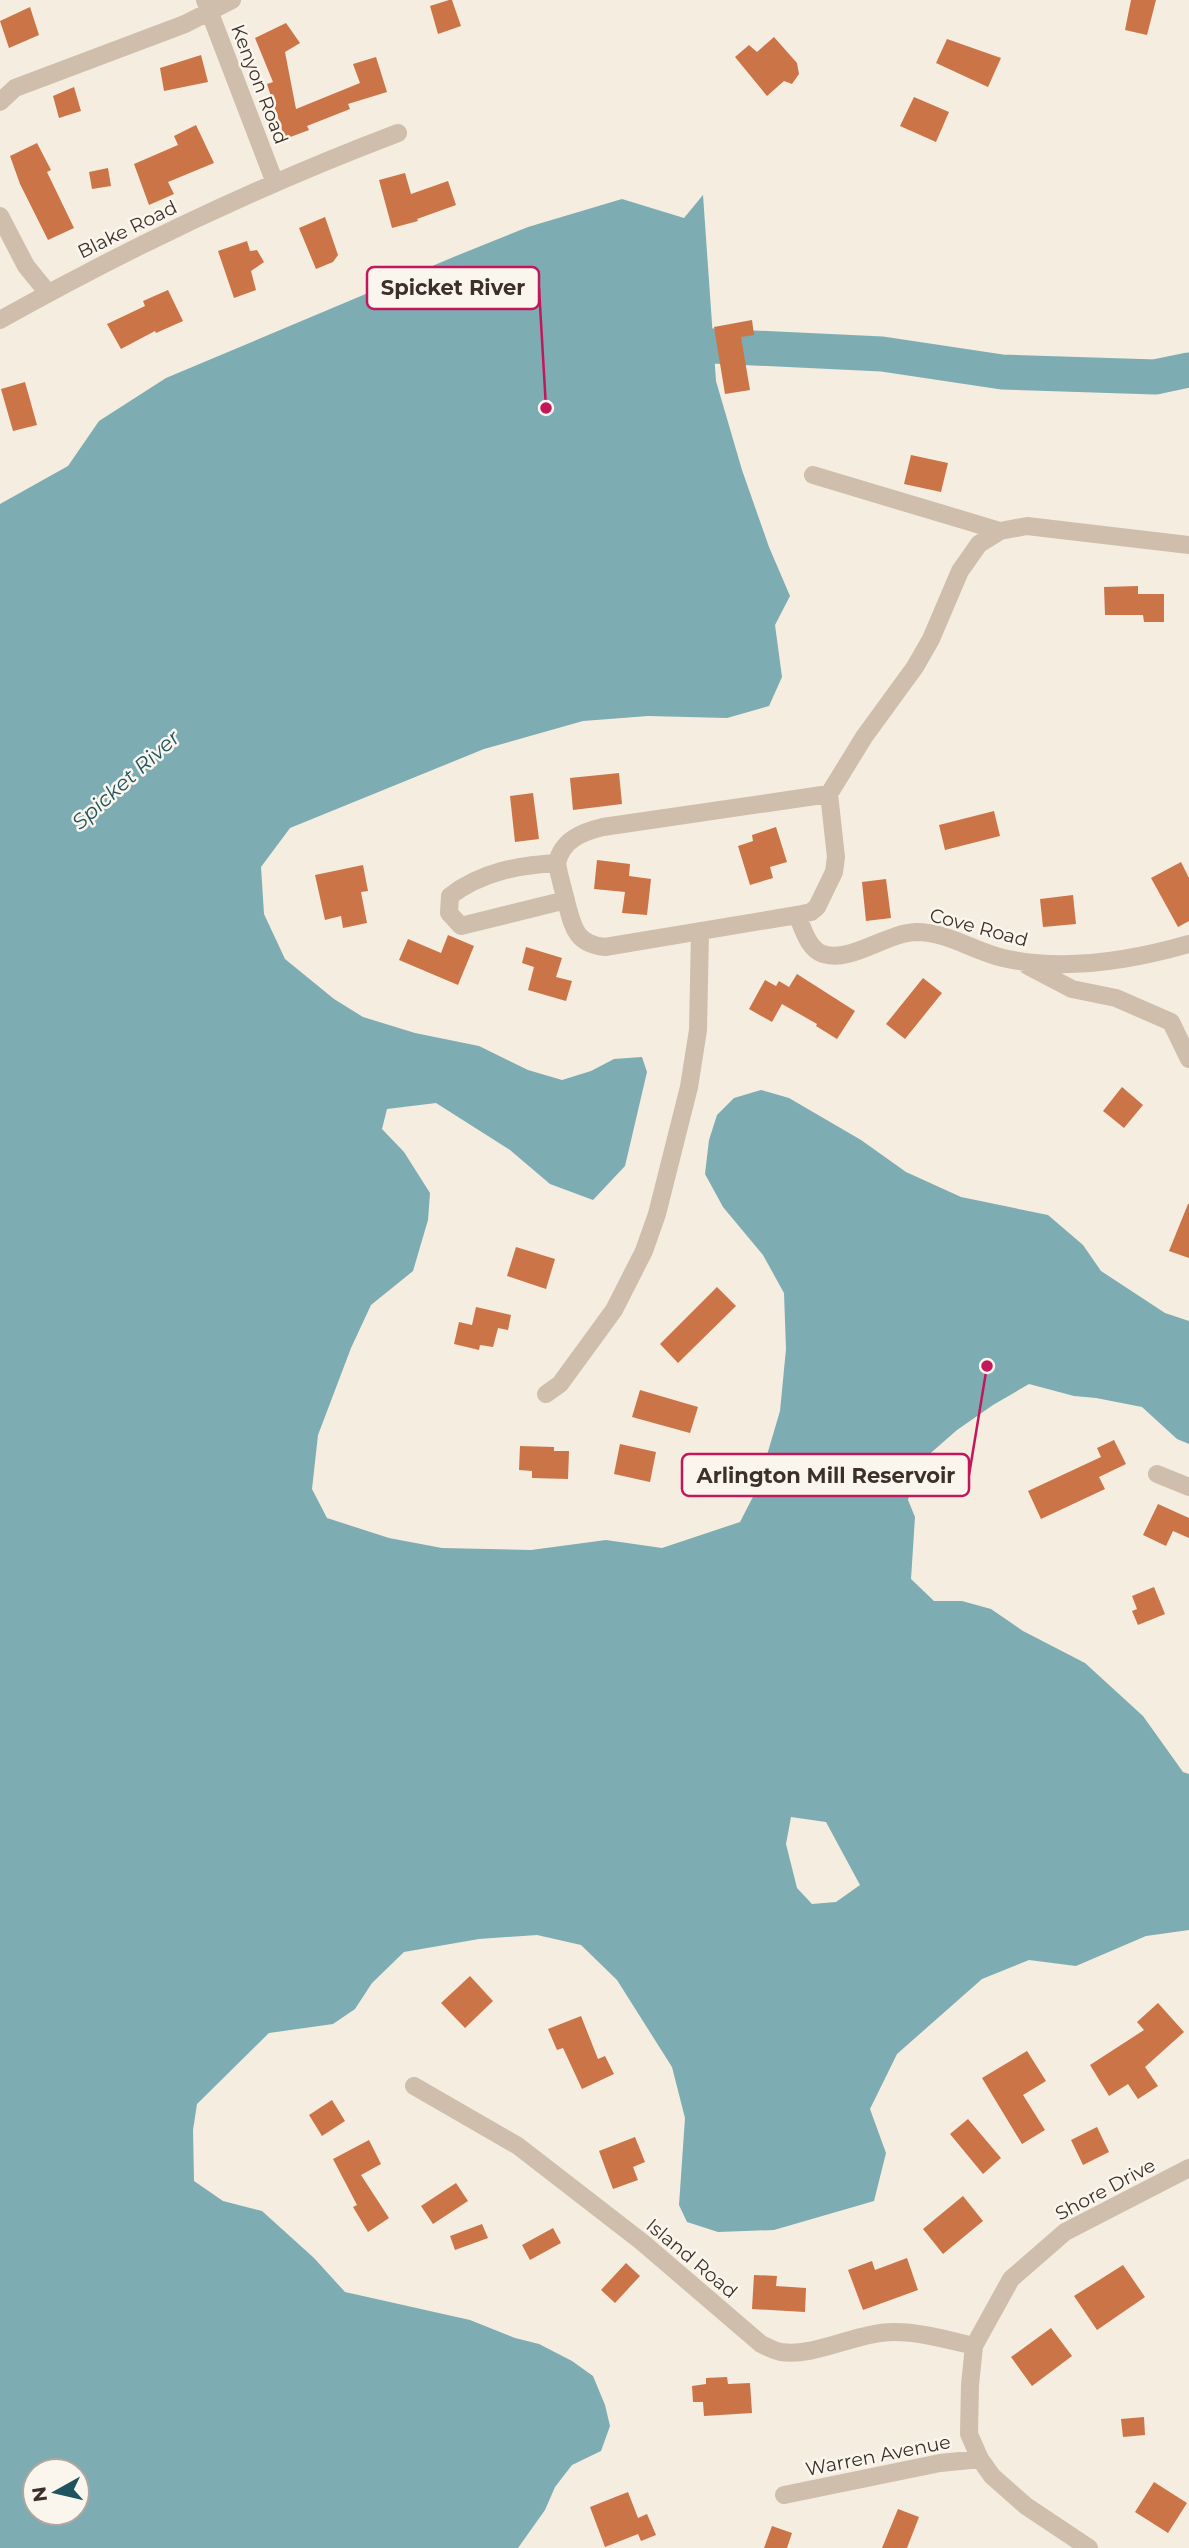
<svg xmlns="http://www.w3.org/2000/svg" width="1189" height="2548" viewBox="0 0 1189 2548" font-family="Montserrat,sans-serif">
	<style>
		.water { fill: #7dacb3; fill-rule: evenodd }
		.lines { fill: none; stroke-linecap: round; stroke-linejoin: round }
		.river { stroke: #7dacb3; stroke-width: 35 }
		.building { fill: #cb7447 }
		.minor { stroke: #cebeab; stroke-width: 18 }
		.labels { text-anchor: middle; stroke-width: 5; stroke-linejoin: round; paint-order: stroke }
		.street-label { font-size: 19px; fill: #3b312a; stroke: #fbf6ed }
		.water-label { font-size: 21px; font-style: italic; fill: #1d545f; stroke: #fbf6ed }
		.leader { fill: none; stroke: #c2185b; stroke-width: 2.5 }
		.callout-dot { fill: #c2185b; stroke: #fbf6ed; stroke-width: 2.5 }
		.callout { fill: #fbf6ed; stroke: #c2185b; stroke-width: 2.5 }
		.callout-label { font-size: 21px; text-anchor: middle; font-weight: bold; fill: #3b312a }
	</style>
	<rect width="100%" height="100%" fill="#f4ede0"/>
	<!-- water -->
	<path class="water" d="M703 195 716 381 742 470 769 547 790 596 775 625 782 677 769 706 727 718 648 716 583 721 484 749 290 828 261 867 264 914 285 959 334 999 363 1017 415 1033 479 1046 528 1070 562 1080 591 1071 614 1059 642 1057 647 1072 625 1166 593 1200 550 1184 510 1150 436 1103 387 1109 382 1129 404 1152 430 1193 428 1220 413 1271 371 1305 351 1348 318 1435 312 1489 327 1518 389 1538 442 1548 531 1550 606 1540 662 1548 740 1522 757 1489 780 1411 786 1349 784 1293 763 1255 723 1207 705 1174 709 1140 717 1115 734 1098 761 1090 789 1098 861 1140 906 1172 961 1197 1048 1215 1083 1245 1101 1271 1165 1313 1189 1321V1444L1177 1439 1142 1407 1096 1398 1074 1396 1029 1384 993 1405 957 1430 917 1465 908 1500 915 1517 911 1579 934 1601H962L991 1609 1023 1631 1085 1663 1143 1716 1183 1772 1189 1774V1930L1146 1936 1076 1966 1029 1960 982 1979 897 2054 870 2109 886 2153 874 2201 774 2230 718 2232 687 2222 679 2205 685 2118 672 2067 617 1980 581 1945 537 1935 479 1939 404 1952 372 1983 355 2009 333 2024 269 2033 197 2104 193 2130 194 2181 223 2201 262 2211 314 2258 345 2292 470 2320 515 2338 539 2344 572 2361 593 2376 605 2405 610 2426 601 2451 572 2465 555 2487 545 2510 518 2548H0V504L68 466 99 421 166 378 456 256 528 227 622 199 684 218ZM791 1817 826 1822 860 1885 836 1902 812 1904 797 1888 786 1844ZM35 2471H77V2513H35Z"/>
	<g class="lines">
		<!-- river -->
		<path class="river" d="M670 362 712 346 882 354 1002 372 1155 377 1189 370"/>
	</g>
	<!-- building -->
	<path class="building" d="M449 0H452L461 26 438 34 430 6Z
		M1131 0H1156L1147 35 1125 30Z
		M30 7 39 35 9 48 0 21Z
		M286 23 300 43 285 52 296 109 360 83 353 64 376 57 387 92 348 104 350 109 307 126 309 130 285 139 267 84 273 82 255 38Z
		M774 37 797 63 799 74 792 84 784 81 767 96 735 57 749 45 757 52Z
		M947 39 1001 58 988 87 936 63Z
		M201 55 208 82 164 91 160 68Z
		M74 87 81 111 59 118 53 96Z
		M914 97 949 112 936 142 900 126Z
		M196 125 214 163 168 182 174 194 149 205 134 164 178 145 174 136Z
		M37 143 51 170 47 172 74 228 48 240 20 184 10 156Z
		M108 168 111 186 92 189 89 172Z
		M405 173 411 194 448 181 456 205 417 219 418 221 392 228 379 180Z
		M325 217 338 255 333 262 316 269 299 228Z
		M247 241 250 251 257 250 264 262 251 271 256 290 234 298 218 251Z
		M168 290 183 321 156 333 155 331 121 349 107 324 145 306 143 301Z
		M752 320 754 335 741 337 750 390 725 394 714 327Z
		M25 382 37 425 13 431 1 389Z
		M911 455 948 463 941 492 904 484Z
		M1138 586V594H1164V622H1144L1143 615H1105L1104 587Z
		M619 773 622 804 573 810 570 778Z
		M533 793 539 839 515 842 510 796Z
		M994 811 1000 836 945 850 939 825Z
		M776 827 787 862 770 867 773 878 750 885 738 846 753 841 752 835Z
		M597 860 630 864 629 876 651 879 647 915 622 913 625 892 594 889Z
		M1181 862 1189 878V921L1178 927 1151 878Z
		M363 865 368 891 361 892 367 923 343 928 341 916 325 920 315 875Z
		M886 879 891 918 866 921 862 882Z
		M1073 895 1076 924 1043 927 1040 899Z
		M448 935 474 946 458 985 399 960 408 939 441 953Z
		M526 947 562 958 556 977 572 981 566 1001 528 990 534 967 522 963Z
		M797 974 855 1011 837 1039 816 1026 817 1024 782 1004 772 1022 749 1009 765 980 776 986 779 981 789 987Z
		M923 978 942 993 905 1039 886 1024Z
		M1122 1087 1143 1105 1124 1128 1103 1111Z
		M1188 1204H1189V1258L1169 1251Z
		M516 1247 555 1259 546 1289 507 1276Z
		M717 1287 736 1306 678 1363 660 1344Z
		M476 1307 511 1315 508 1330 498 1328 493 1347 480 1345 479 1350 454 1344 459 1322 472 1325Z
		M640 1390 698 1407 690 1433 632 1417Z
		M1114 1440 1126 1464 1099 1477 1105 1489 1041 1519 1028 1491 1101 1457 1097 1448Z
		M620 1444 656 1452 650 1482 614 1474Z
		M520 1446 554 1447V1451H569L568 1479 532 1478V1471L519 1470Z
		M1158 1504 1189 1518V1538L1173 1531 1166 1546 1143 1535Z
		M1154 1587 1165 1614 1138 1625 1132 1611 1137 1609 1132 1596Z
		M470 1976 493 2001 465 2028 441 2003Z
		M1158 2003 1184 2032 1145 2067 1158 2086 1138 2099 1128 2084 1109 2096 1090 2065 1144 2030 1137 2022Z
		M581 2016 598 2059 605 2056 614 2074 582 2089 563 2048 557 2050 548 2029Z
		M1027 2051 1046 2081 1023 2095 1045 2130 1022 2144 982 2078Z
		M332 2100 345 2121 322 2136 309 2115Z
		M968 2119 1001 2158 983 2174 950 2134Z
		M1097 2127 1109 2152 1083 2165 1071 2140Z
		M635 2137 645 2162 633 2167 638 2180 613 2189 599 2151Z
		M369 2140 381 2164 361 2175 389 2218 368 2232 353 2207 357 2205 333 2159Z
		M456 2183 468 2201 433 2224 421 2206Z
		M963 2196 983 2221 943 2254 923 2229Z
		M482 2224 488 2238 455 2250 450 2236Z
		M553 2228 561 2243 530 2260 522 2245Z
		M907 2258 918 2290 863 2310 848 2270 872 2261 875 2270Z
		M626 2263 640 2276 615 2303 601 2290Z
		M1123 2265 1145 2297 1097 2330 1074 2296Z
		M754 2275 777 2276 776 2286 806 2288 805 2312 752 2309Z
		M1051 2328 1072 2356 1032 2386 1011 2357Z
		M727 2377 728 2384 750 2383 752 2413 704 2416 703 2402H693L692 2386 706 2384V2378Z
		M1144 2417 1145 2435 1123 2437 1121 2419Z
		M1154 2482 1187 2503 1168 2533 1135 2512Z
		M628 2492 638 2518 647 2514 656 2535 641 2541 638 2534 605 2547 590 2507Z
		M898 2509 919 2517 907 2548H882Z
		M772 2526 792 2533 787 2548H764Z"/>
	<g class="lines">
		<!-- minor -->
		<path class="minor" d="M205 0 275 183
			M0 102 15 88 185 24 232 0
			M0 216 26 266 48 293
			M0 320C128 248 261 185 398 133
			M813 475 1000 531
			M829 794 603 827C582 832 562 840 557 863 559 876 563 888 566 901 573 927 575 944 605 947L797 915C803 928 808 949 823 954 851 963 886 933 916 932 948 932 973 951 1003 958 1064 972 1130 961 1189 944
			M557 863C519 865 481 872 450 896L449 913 461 926 566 900
			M797 915 811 912 817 907 834 872 836 857 829 794 864 737 915 667 931 639 960 571 979 544 1000 531 1027 526 1189 545
			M1028 966 1072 989 1116 998 1171 1022 1189 1059
			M546 1394 560 1384 614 1310 644 1251 657 1214 689 1087 698 1030 700 933
			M1157 1474 1189 1487
			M414 2086 518 2146 642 2242 761 2344C767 2347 775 2351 781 2352 816 2357 857 2332 894 2332 921 2332 948 2340 974 2346
			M784 2495 940 2463 980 2459
			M1089 2548 1026 2506 992 2476 980 2459 969 2434 970 2385 974 2346 1011 2279 1065 2232 1189 2168"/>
	</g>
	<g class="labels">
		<!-- street labels -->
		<g class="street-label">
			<text transform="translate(260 84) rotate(69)" y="7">Kenyon Road</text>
			<text transform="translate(127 229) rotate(-26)" y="7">Blake Road</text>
			<text transform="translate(979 927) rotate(15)" y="7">Cove Road</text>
			<text transform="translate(1105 2189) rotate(-28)" y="7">Shore Drive</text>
			<text transform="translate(692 2258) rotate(40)" y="7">Island Road</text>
			<text transform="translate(878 2455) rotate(-11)" y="7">Warren Avenue</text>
		</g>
		<!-- water labels -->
		<g class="water-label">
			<text transform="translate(126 780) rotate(-42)" y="7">Spicket River</text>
		</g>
	</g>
	<!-- callouts -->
	<path class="leader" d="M546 408L539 288M987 1366L969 1475"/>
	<g class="callout-dot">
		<circle cx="546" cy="408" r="7"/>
		<circle cx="987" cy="1366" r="7"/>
	</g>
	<g class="callout">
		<rect x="367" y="267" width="172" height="42" rx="7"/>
		<rect x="682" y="1454" width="287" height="42" rx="7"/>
	</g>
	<g class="callout-label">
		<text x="453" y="295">Spicket River</text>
		<text x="826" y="1483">Arlington Mill Reservoir</text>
	</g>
	<!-- north arrow -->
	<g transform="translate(56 2492) rotate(262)"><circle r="33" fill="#fbf6ed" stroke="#aea79f" stroke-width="2"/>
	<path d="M0-5L12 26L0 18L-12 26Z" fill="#1d545f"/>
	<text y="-10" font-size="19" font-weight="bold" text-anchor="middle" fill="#3b312a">N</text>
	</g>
</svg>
